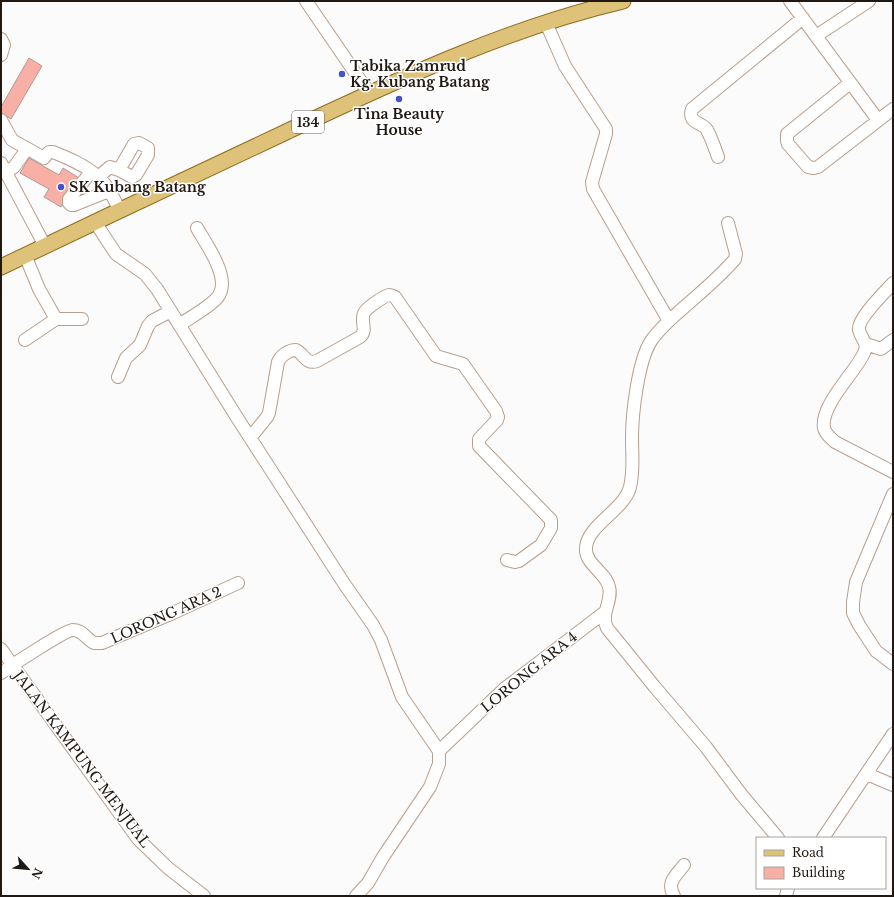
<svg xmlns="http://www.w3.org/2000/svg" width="894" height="897" viewBox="0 0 894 897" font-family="'Libre Baskerville',serif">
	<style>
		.building { fill: #f8b0a6; stroke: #b59792 }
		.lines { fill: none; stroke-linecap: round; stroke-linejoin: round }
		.minor-casing { stroke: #b79f8e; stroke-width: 14 }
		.major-casing { stroke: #8e6c1a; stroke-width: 17 }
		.minor { stroke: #fff; stroke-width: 12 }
		.major { stroke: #dec279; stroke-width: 15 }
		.poi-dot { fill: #4652c7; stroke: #fff; stroke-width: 1.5 }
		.labels { text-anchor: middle; stroke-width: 3; stroke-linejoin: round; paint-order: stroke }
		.shield { fill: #fff; stroke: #645d59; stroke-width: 1 }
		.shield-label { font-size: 13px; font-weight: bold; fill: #211812 }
		.poi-label { font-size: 14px; font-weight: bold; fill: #211812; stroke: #fff; text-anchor: start }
		.street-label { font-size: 14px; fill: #211812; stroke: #fff }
	</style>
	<rect width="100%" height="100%" fill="#fbfbfb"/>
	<!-- building -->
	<path class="building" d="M29 58 42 66 11 119 1 113V107Z
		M29 158 59 175 63 168 79 178 61 207 44 197 49 189 20 173Z"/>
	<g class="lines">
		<defs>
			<path id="minor" d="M306 1 369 93
				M790 1 878 120
				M546 23 565 66 606 129V134L592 182 593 189 669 321
				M816 36 869 1
				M1 39 4 45 1 55
				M850 83 787 134V141L788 144 808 167 814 168 818 167 893 109
				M1 120 12 140 44 158 49 152H53C68 158 85 165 97 176 108 185 114 199 120 211
				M718 157C715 149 712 139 707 130 703 122 687 124 692 109L803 18
				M1 163 45 246
				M6 172 14 167 27 149
				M91 172 69 199V203L71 205H74L109 191
				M98 177 110 167 119 170 134 144 139 143 148 148V155L136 175 132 177 119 170
				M95 222 116 254 145 274 157 289 236 416 345 585 373 625 381 640 402 697 439 751
				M728 223 736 254 735 259C720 277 700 293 682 309 671 319 659 329 651 341 638 361 632 414 632 438 632 454 634 471 630 487 625 509 588 525 586 547 584 564 606 572 609 587 613 601 600 613 607 628L654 686 706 747 741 794 778 838
				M25 255 39 289 56 319
				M893 283C885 292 857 319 859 330 861 339 869 343 864 353 855 373 820 405 824 428 825 434 831 438 835 442L893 472
				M179 325C191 317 208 308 217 298 233 280 206 244 197 228
				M25 340 56 319H82
				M866 344 881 349 893 340
				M118 377 126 358 140 345 148 326 152 321 171 311
				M250 438 267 417 269 413 278 362C281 355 289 350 296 350 304 354 306 365 317 361L360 337C368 330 360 322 364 313 365 309 384 296 389 295 392 295 392 296 395 297L436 356 463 364 496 411 498 417 497 420 479 439V446L551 520V528L541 545 519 561 515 562 507 560
				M893 494 856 582 853 602V613L859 625 876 651 893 664
				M1 649 138 839 168 868 204 896
				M1 673C11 666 65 630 73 630 83 630 86 639 94 643H102L173 613 238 583
				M867 774 893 785
				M823 838 893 734
				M356 896 368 883 383 857 430 787 439 764V751L504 689 605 612
				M674 896C666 882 676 876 684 865
				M786 896 788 888"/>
			<path id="major" d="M1 267C95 222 190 177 284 133 395 81 504 29 623 1"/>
		</defs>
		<!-- minor casing -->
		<use href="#minor" class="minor-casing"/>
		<!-- major casing -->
		<use href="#major" class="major-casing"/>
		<!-- minor -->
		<use href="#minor" class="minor"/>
		<!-- major -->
		<use href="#major" class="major"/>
	</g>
	<!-- markers -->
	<g class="poi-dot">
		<circle cx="342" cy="74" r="4"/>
		<circle cx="399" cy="99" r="4"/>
		<circle cx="61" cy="187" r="4"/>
	</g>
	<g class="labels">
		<!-- shield labels -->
		<rect class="shield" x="292" y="111" width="32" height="22" rx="3"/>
		<g class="shield-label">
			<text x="308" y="127">134</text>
		</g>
		<!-- poi labels -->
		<g class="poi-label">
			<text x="350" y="71">Tabika Zamrud<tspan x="350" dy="16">Kg. Kubang Batang</tspan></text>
			<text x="399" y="119" text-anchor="middle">Tina Beauty<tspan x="399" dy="16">House</tspan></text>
			<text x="69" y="192">SK Kubang Batang</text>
		</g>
		<!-- street labels -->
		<g class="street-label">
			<text transform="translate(166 615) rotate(-24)" y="5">LORONG ARA 2</text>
			<text transform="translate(529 672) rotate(-39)" y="5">LORONG ARA 4</text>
			<text transform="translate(82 759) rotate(53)" y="5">JALAN KAMPUNG MENJUAL</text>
		</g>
	</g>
	<!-- border -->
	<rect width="894" height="897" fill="none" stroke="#211812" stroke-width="4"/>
	<!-- legend -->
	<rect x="756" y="837" width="130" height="52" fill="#ffffff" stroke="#a6a3a0"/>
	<rect x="764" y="850" width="20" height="6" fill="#dec279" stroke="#a6a3a0"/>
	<text x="792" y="857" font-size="12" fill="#211812">Road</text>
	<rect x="764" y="867" width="20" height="12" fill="#f8b0a6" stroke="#a6a3a0"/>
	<text x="792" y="877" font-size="12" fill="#211812">Building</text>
	<!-- north arrow -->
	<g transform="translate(28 869) rotate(117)" stroke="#ffffff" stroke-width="3" paint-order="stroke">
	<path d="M0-3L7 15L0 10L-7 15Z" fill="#211812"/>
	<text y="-6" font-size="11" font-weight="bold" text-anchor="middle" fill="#211812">N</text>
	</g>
</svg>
